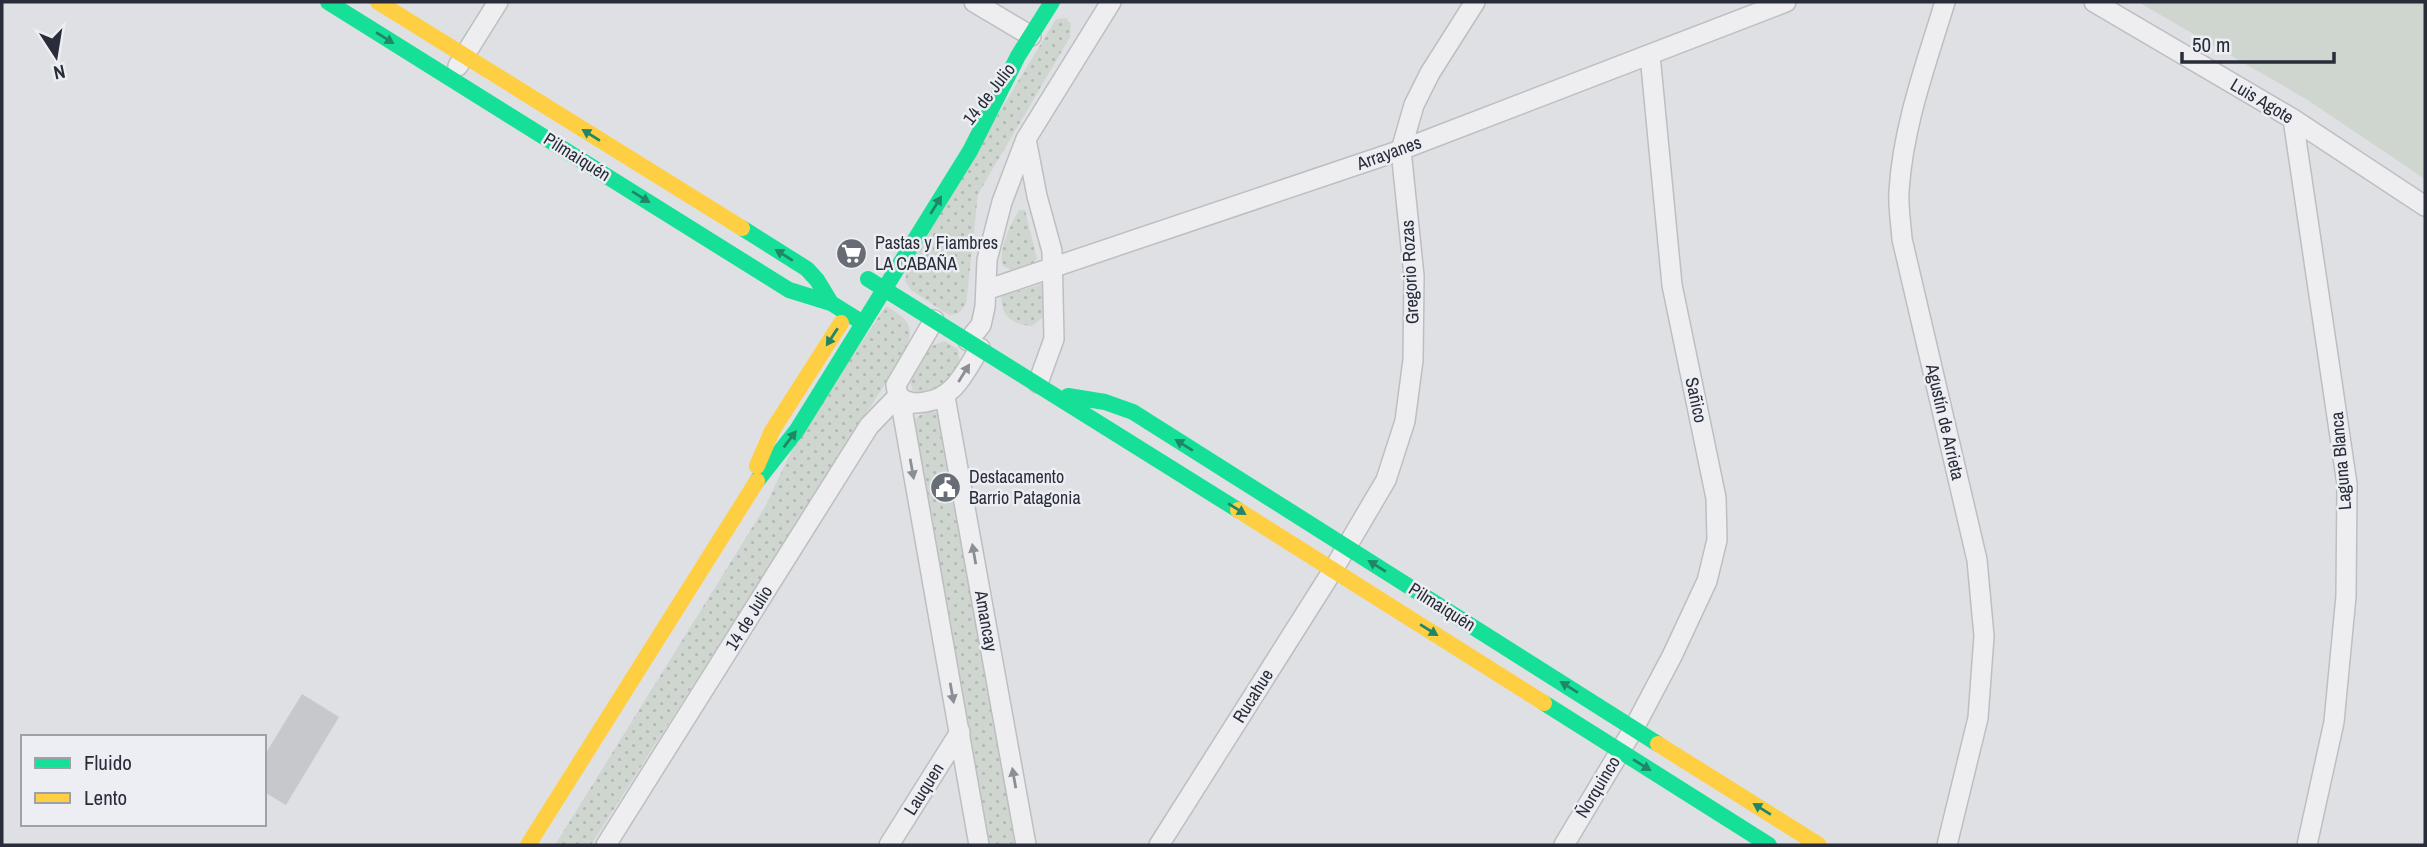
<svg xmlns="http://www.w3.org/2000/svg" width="2427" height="847" viewBox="0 0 2427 847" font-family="'Archivo Narrow',sans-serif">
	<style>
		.grass { fill: url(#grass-dots) }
		.pitch { fill: #cfd6cf }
		.building { fill: #c7c8cb }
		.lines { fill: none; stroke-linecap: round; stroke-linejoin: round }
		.street-casing { stroke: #bdbec1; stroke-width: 22 }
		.street { stroke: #eeeef0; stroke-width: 19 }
		.fast { stroke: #16e098; stroke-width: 16 }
		.slow { stroke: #ffcf43; stroke-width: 16 }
		.oneway { fill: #1f8668 }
		.oneway2 { fill: #8b8e94 }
		.labels { text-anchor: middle; stroke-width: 5; stroke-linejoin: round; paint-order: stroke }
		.street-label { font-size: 18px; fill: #282d39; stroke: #eceef3 }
		.poi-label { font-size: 18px; fill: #282d39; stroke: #eceef3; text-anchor: start }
	</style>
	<defs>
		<pattern id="grass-dots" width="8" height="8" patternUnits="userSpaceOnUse" patternTransform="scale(1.75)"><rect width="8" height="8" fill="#cfd6cf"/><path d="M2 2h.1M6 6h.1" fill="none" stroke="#b2b8b2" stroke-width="1.8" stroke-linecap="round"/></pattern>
	</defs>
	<rect width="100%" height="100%" fill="#dfe0e3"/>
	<!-- grass -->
	<path class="grass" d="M1066 18 1071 24 1070 37 978 194 966 304 959 313 949 315 911 290 905 281 908 262 1056 19Z
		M1019 210H1025L1037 259 1031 266 1010 269 1003 266C997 250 1011 224 1019 210Z
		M1042 284 1048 289 1047 314 1032 326C1012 324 1002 318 1001 296Z
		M886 306C908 319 915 325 906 351L591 845H555L765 507 798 437Z
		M944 341 958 349 960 362 940 391 917 395 912 390 910 378 931 346Z
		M929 411 936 412 940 418 1016 845H987L915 425V419L924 412Z"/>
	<!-- pitch -->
	<path class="pitch" d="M2138 2H2425V179L2306 99Z"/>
	<!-- building -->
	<path class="building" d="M302 694 339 717 286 805 264 792V756Z"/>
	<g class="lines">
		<defs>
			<path id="street" d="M974 2 1031 36
				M1945 2C1926 64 1903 126 1899 191 1898 207 1901 224 1902 239L1977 560 1984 636 1978 718 1947 845
				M2094 2 2293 119 2425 206
				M458 66 498 2
				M2293 119 2347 484 2346 596 2334 722 2307 845
				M1026 139 1037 196 1052 251 1054 339 1038 383
				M986 290 1401 150 1786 2
				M934 320 896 385 898 396C907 403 914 404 925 402 955 398 965 371 980 348
				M968 341 981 325 985 307 987 260 1002 202 1026 139 1111 2
				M945 397 1026 845
				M905 402 903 415 905 426 979 845
				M606 845 869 426 898 396
				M889 845 960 732
				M1159 845 1333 570 1386 480 1405 421 1413 360 1414 276 1401 150 1414 105 1430 73 1475 2
				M1564 845 1634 728 1672 656 1707 581 1717 540 1716 498 1672 285 1650 55"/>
		</defs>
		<!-- street casing -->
		<use href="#street" class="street-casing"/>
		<!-- street -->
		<use href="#street" class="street"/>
		<!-- fast -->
		<path class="fast" d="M328 2 789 290 831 303 863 323
			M742 228 807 269 817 280 831 303
			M868 279 1238 510
			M1068 396 1105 402 1133 412 1658 744
			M757 481 797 430 970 151 1018 56 1052 2
			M1544 703 1769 845"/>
		<!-- slow -->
		<path class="slow" d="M378 2 742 228
			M757 466 772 431 841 323
			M1238 510 1544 703
			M1658 744 1819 845
			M528 845 757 481"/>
	</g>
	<!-- one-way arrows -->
	<defs><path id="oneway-solid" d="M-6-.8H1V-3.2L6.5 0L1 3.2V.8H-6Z" transform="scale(1.75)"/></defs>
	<g class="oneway">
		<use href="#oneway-solid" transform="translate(385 38) rotate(32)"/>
		<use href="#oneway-solid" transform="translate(591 135) rotate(-148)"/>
		<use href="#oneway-solid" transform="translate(641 197) rotate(32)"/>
		<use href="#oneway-solid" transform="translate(936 205) rotate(-58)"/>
		<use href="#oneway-solid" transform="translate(784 255) rotate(-148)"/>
		<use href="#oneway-solid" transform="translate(832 337) rotate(123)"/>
		<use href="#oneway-solid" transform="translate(790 439) rotate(-53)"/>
		<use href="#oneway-solid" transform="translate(1184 445) rotate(-148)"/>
		<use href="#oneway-solid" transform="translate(1237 509) rotate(32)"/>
		<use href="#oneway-solid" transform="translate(1377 566) rotate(-148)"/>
		<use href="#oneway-solid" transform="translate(1429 630) rotate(32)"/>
		<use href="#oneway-solid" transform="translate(1569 687) rotate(-148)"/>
		<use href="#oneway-solid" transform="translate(1642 765) rotate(32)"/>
		<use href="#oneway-solid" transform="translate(1762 809) rotate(-148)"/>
	</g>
	<g class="oneway2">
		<use href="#oneway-solid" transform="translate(964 373) rotate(-58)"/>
		<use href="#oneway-solid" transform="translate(912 469) rotate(80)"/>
		<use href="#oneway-solid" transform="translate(974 554) rotate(-100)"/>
		<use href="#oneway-solid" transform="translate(952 693) rotate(80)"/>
		<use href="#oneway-solid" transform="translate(1014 778) rotate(-100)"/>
	</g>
	<!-- icons -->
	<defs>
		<symbol id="supermarket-disc" viewBox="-11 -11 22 22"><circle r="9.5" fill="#686c74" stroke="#eceef3"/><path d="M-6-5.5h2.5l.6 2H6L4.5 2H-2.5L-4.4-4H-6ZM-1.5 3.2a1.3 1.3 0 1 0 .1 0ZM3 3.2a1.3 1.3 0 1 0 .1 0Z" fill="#fff"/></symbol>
		<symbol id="civic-disc" viewBox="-11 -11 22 22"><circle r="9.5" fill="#686c74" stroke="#eceef3"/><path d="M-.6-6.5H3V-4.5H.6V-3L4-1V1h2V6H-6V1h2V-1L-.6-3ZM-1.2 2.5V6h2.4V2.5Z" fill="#fff"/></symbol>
	</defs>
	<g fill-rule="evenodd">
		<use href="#supermarket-disc" x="834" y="236" width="35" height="35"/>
		<use href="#civic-disc" x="928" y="470" width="35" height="35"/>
	</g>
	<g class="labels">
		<!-- street labels -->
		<g class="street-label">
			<text transform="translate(989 94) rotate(-52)" y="6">14 de Julio</text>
			<text transform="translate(2262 101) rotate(31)" y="6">Luis Agote</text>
			<text transform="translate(1389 153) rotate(-20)" y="6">Arrayanes</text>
			<text transform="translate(577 157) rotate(32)" y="6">Pilmaiquén</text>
			<text transform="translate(1410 272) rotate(-93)" y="6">Gregorio Rozas</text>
			<text transform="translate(1696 400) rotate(78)" y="6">Sañico</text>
			<text transform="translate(1945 422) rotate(77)" y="6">Agustín de Arrieta</text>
			<text transform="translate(2341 461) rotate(-95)" y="6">Laguna Blanca</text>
			<text transform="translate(1442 607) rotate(32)" y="6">Pilmaiquén</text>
			<text transform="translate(749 618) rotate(-58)" y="6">14 de Julio</text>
			<text transform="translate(986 621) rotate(80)" y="6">Amancay</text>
			<text transform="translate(1253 696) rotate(-58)" y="6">Rucahue</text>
			<text transform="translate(1598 787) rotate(-59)" y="6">Ñorquinco</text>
			<text transform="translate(924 789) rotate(-58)" y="6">Lauquen</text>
		</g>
		<!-- poi labels -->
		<g class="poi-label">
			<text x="875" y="249">Pastas y Fiambres<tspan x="875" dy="21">LA CABAÑA</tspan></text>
			<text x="969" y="483">Destacamento<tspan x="969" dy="21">Barrio Patagonia</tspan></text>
		</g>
	</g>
	<!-- border -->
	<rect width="2427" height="847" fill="none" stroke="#282d39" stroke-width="7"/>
	<!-- legend -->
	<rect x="21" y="735" width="245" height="91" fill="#eceef3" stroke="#9ea1a9" stroke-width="2"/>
	<rect x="35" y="758" width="35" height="10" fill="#16e098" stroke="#9ea1a9" stroke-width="2"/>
	<text x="84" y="770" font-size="21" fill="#282d39">Fluido</text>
	<rect x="35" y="793" width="35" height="10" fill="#ffcf43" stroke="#9ea1a9" stroke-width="2"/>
	<text x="84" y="805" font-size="21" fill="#282d39">Lento</text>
	<!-- north arrow -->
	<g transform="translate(56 56) rotate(168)" stroke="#eceef3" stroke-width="5" paint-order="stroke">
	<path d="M0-5L12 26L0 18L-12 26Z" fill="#282d39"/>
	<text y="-10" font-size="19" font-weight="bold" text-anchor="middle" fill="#282d39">N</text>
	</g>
	<!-- scale -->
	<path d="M2182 52v10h152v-10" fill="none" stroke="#282d39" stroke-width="3.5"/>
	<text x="2192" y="52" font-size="21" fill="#282d39" stroke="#eceef3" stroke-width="5" paint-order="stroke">50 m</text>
</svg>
